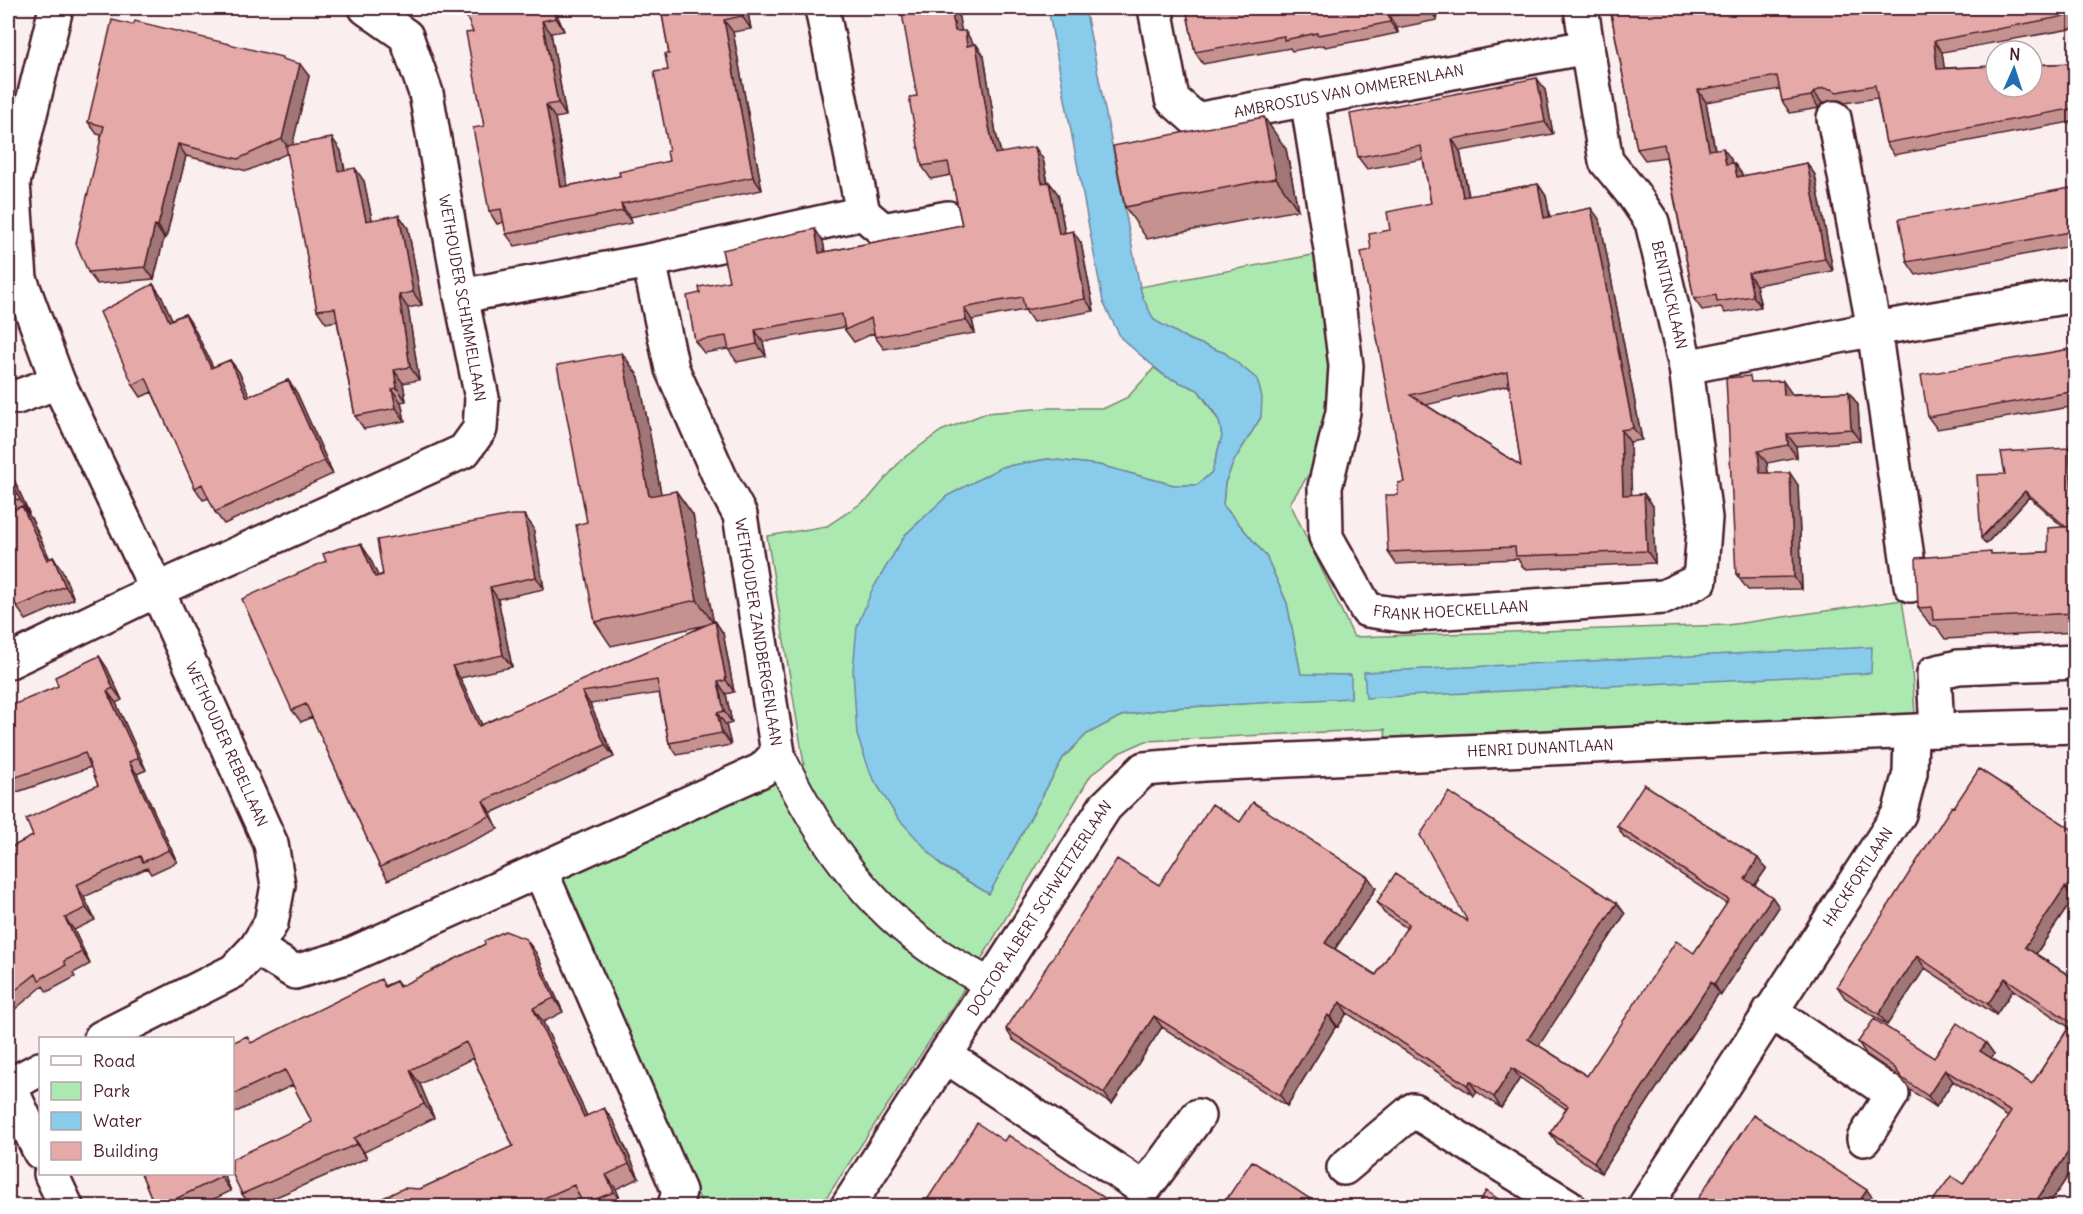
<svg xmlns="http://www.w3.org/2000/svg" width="2083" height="1214" viewBox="0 0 2083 1214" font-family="Delius,sans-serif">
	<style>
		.green { fill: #abe9b0; stroke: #7a846e; stroke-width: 1.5 }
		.water { fill: #89cbea; stroke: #70869e; stroke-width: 1.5 }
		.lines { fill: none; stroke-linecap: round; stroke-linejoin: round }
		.pedestrian-casing { stroke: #4a1f2b; stroke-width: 34 }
		.minor-casing { stroke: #4a1f2b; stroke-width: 38 }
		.tertiary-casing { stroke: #4a1f2b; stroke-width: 38 }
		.pedestrian { stroke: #fff; stroke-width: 30 }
		.minor { stroke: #fff; stroke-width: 33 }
		.tertiary { stroke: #fff; stroke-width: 33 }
		.wall { fill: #c59290; stroke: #4a1f2b; stroke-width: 1.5; fill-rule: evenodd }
		.shaded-wall { fill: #a07776; stroke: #4a1f2b; stroke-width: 1.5 }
		.building { fill: #e5aaa8; stroke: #4a1f2b; stroke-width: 1.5; fill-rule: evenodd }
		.labels { text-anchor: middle; stroke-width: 5; stroke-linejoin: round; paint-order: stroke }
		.street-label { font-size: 15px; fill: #4a1f2b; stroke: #fff }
	</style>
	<rect width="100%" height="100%" fill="#faeeee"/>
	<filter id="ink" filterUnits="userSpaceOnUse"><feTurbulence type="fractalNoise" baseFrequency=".0167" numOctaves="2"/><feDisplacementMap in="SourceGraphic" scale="12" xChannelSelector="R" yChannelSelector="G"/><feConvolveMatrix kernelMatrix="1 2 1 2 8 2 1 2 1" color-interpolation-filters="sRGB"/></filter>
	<g filter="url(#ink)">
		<!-- green -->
		<path class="green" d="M1318 254 1331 384 1327 424 1311 471 1290 503 1354 637 1728 625 1902 600 1911 657 1915 714 1386 739 1385 729 1146 741 1119 753 1091 775 960 995 821 1206H703L556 881 804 764 767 536 827 526 869 498 902 459 941 431 986 413 1047 408H1105L1128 397 1154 368 1165 376 1198 390 1219 421 1222 436 1212 472 1197 485H1174L1099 465 1047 459 1002 467 947 496 905 535 940 865 989 894 1063 758 1087 734 1121 716 1170 708 1351 697 1350 675H1301L1287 603 1266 556 1223 505 1225 483 1234 461 1261 417 1225 353 1188 339 1153 320 1142 298 1140 287Z"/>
		<!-- water -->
		<path class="water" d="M1048 8H1085L1140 287 1143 298 1154 320 1188 339 1225 353 1257 379 1262 397 1261 417 1234 461 1225 483 1223 505 1266 556 1287 603 1301 674 1351 675V698L1170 708 1121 716 1087 734 1063 758 989 894 941 865 897 817 871 775 857 735 853 670 857 627 872 590 905 535 947 496 1002 467 1048 459 1099 465 1174 485H1197L1212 472 1222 436 1219 421 1211 407 1198 390 1165 376 1121 338 1103 302Z
			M1872 647 1871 673 1366 698 1364 672Z"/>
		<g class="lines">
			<defs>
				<path id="pedestrian" d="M778 753C816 832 865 906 940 955 957 966 975 975 992 985"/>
				<g id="minor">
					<path d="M822 8 863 213"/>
					<path id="s1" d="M1155 8 1172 99 1196 120 1587 47 1581 8"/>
					<path id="s2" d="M1587 47 1606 161 1633 194 1652 222 1686 367 1874 329 1911 585"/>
					<path id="s3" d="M1307 98 1333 262 1346 366 1343 412 1325 487 1326 537 1367 610 1402 615 1664 597 1700 580 1705 518 1686 367"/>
					<path d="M1834 118 1874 329 2076 295"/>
					<path d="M461 296 649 261 863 213 883 230 948 218"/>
					<path d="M8 395 17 397 58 382"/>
					<path d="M8 662 157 590 464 451 480 429 482 398 461 296 426 93 406 36 366 8"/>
					<path d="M1937 730 1934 673 1958 667 2076 662"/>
					<path d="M540 870 679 1191 675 1206"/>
					<path d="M256 948 295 972 346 957 762 770 778 753 740 515 722 482 672 369 649 261"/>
					<path d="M1770 1011 1892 1094 1864 1139"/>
					<path d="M946 1056 1144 1189 1198 1116"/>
					<path d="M9 1085 40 1152"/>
					<path d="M1344 1168 1413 1110 1568 1206"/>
					<path d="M51 1174 66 1206"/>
					<path id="s4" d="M848 1206 1105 807 1144 769 1204 764 1937 730 2076 726"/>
					<path id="s5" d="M1645 1206 1899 814 1910 773 1911 732"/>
				</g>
				<g id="tertiary">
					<path id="s6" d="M56 8 13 183 20 279 58 382 157 590 271 844 278 885 271 923 256 948 234 971 101 1038"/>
					<path d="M8 1086 40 1069"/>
				</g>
			</defs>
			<!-- pedestrian casing -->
			<use href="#pedestrian" class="pedestrian-casing"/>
			<!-- minor casing -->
			<use href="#minor" class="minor-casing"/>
			<!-- tertiary casing -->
			<use href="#tertiary" class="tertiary-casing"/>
			<!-- pedestrian -->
			<use href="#pedestrian" class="pedestrian"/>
			<!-- minor -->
			<use href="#minor" class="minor"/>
			<!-- tertiary -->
			<use href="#tertiary" class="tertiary"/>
		</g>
		<!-- wall -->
		<path class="wall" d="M554 8 564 31 551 33 566 116 555 118 568 186 620 176 669 161 668 70 669 54 661 8H747L751 29 733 32 762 190 630 217 632 223 515 246 506 234 504 222 497 224 489 211 484 126 473 32Z
			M957 8 961 31 973 43 974 45 976 44 984 56 996 134 1001 153 1043 159 1048 182H1049L1058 194 1065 233 1081 243 1094 311 1033 322 1025 310 1002 314 972 320 975 333 884 349 875 337 874 333 854 342 845 330V327L763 342 766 356 737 362 728 349 704 353 695 341 700 293 823 241 825 252 962 225 951 175 931 179 922 166 917 96Z
			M1186 8H1435L1437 20 1397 28 1398 33 1374 38 1325 47 1324 45 1292 51 1290 48 1203 64 1195 52Z
			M1610 8H2076V28L1942 52 1944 68 2076 63V121L1894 155 1886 143 1877 98 1845 103 1840 100H1831L1822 103 1819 108 1790 113 1782 101 1780 89 1706 102 1715 149 1731 159 1732 163 1742 174 1743 176 1807 163 1815 175 1833 271 1756 285 1761 307 1725 313 1721 307 1702 310 1694 299 1666 157 1645 160 1637 149Z
			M133 25 284 60 309 76 292 145 332 138 341 151 345 170 364 181 372 220 408 228 422 305 408 308 419 380 403 383 406 401 401 402 405 421 364 429 355 416 337 321 326 323 317 310 288 153 247 171 186 156 166 238H164L154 279 97 284 88 272 101 135 97 134 88 122Z
			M1545 90 1553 134 1460 151 1469 196 1538 184 1546 196 1550 217 1600 220 1642 440 1630 442 1631 495 1644 494 1653 506 1655 563 1524 569 1518 559 1396 564 1388 552 1398 495 1404 482 1371 250 1390 230 1431 203 1423 159 1367 169 1358 157ZM1509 385 1521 466 1426 405Z
			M1286 149 1298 210 1147 239 1125 207Z
			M2076 187V245L1916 275 1907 262Z
			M153 284 162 297 172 319 185 314 193 326 213 367 230 360 239 372 249 396 288 380 297 393 333 474 224 524 215 512 209 498 203 500 195 488 152 392 141 397 133 385Z
			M2076 348V406L1937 429 1928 417Z
			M622 353 639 377 661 494 676 491 693 515 713 622 715 621 723 633 734 692 726 694 732 723 726 725 731 745 677 755 669 743 659 693 590 704 614 757 491 813 498 829 388 880 380 867 312 717 301 722 292 710 326 561 369 556 378 576 524 515 533 527 544 589 498 599 512 667 460 678 482 725 706 625 611 646 595 622 587 522Z
			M1754 382 1792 394 1849 392 1858 405 1860 441 1796 446 1797 457 1767 463 1768 473 1798 485 1802 589 1748 590 1736 574Z
			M2069 448 2074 455 2076 488V632L1945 639 1936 626H1931L1918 608 1993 554 2048 552 2063 527 2029 497 1986 544 2005 474Z
			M8 469 12 475 29 513H27L31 518 50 559 53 557 62 570 74 599 26 620 17 607 8 610V512L13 510 8 508Z
			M99 656 107 668 122 700 116 703 146 770 137 774 177 862 151 874 147 868 84 897 95 920 74 930 90 964 73 973 75 977 47 992 43 986 8 1015V849L33 836 98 785 91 767 17 792 8 780 58 686Z
			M1954 807 2076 832V900L2073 899 2036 954 2076 980V1164L2048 1206 1963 1184 2008 1117 1953 1081 1936 1107 1910 1090 1901 1078 1866 1054 1858 1042 1934 1058 1986 1043 1994 1054 1991 1058 2032 1084 2069 1027 2013 990 1996 1015 1925 968 1887 1025 1845 998 1837 986Z
			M1240 822 1376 888 1335 949 1376 975 1407 928 1384 913 1377 902 1468 922 1617 903 1625 914 1538 1045 1587 1076 1694 953 1727 904 1624 837 1617 826 1766 869 1755 885 1772 897 1779 907 1721 995 1719 993 1601 1173 1558 1144 1550 1133 1566 1109 1520 1078 1501 1108 1477 1092 1474 1096 1347 1013 1338 1027 1336 1026 1287 1106 1162 1027 1112 1104 1013 1040 1006 1029 1159 885Z
			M536 953 563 1012 543 1022 587 1116 614 1122 639 1178 616 1189 623 1206H584L581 1201 567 1206H366L420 1189 513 1146 473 1058 420 1084 434 1118 364 1152 367 1158 255 1206H251L242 1194 312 1122 293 1085 232 1114V1043H252L396 981 400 986Z
			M141 1173H223L231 1191 199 1206H155Z"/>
		<!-- shaded-wall -->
		<path class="shaded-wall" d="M551 8H554L564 31 556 18Z
			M741 8H747L751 29 742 16Z
			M951 8H957L964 43 955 31Z
			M1429 9V8H1435L1437 20Z
			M1389 16 1397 28 1398 33 1390 22Z
			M724 20 733 32 762 190 753 177Z
			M542 21 551 33 566 116 558 103Z
			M965 31 973 43 976 58 967 46Z
			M1934 41 1942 52 1946 80 1937 69Z
			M976 44 984 56 996 134 1004 166 995 154 988 122Z
			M300 64 309 76 291 151 282 139Z
			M1537 78 1545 90 1553 134 1545 122Z
			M1698 90 1706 102 1717 162 1709 150Z
			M1814 92 1822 103 1819 108 1811 96Z
			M546 105 555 118 570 200 561 187Z
			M1264 117 1286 149 1298 210 1276 178Z
			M332 138 341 151 347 184 338 171Z
			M1452 139 1460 151 1471 209 1463 197Z
			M178 144 186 156 166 238 158 226Z
			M1035 147 1043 159 1050 195 1042 183Z
			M1723 148 1731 159 1734 176 1726 164Z
			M1734 163 1742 174 1745 189 1737 177Z
			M1807 163 1815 175 1833 271 1825 259Z
			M355 168 364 181 375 234 366 221Z
			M1049 182 1058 194 1067 246 1059 234Z
			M1538 184 1546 196 1552 230 1544 218Z
			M621 204 630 217 632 223 623 211Z
			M1591 208 1600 220 1642 440 1633 428Z
			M399 215 408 228 422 305 413 292Z
			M155 225 164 238 154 279 145 267Z
			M815 229 823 241 827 265 819 253Z
			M1073 231 1081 243 1094 311 1085 299Z
			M1748 273 1756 285 1761 307 1753 296Z
			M153 284 162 297 178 333 169 321Z
			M399 295 408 308 419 380 410 367Z
			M964 308 972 320 975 333 966 320Z
			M185 314 193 326 220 381 211 368Z
			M755 330 763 342 766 356 757 344Z
			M622 353 639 377 666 520 649 496Z
			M230 360 239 372 256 410 247 397Z
			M394 370 403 383 406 401 397 388Z
			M288 380 297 393 333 474 324 461Z
			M1783 381 1792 394 1793 407 1784 395Z
			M392 389 401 402 405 421 396 408Z
			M1849 392 1858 405 1860 441 1851 429Z
			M1621 430 1630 442 1632 507 1623 495Z
			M1787 434 1796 446 1797 457 1788 445Z
			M2069 448 2074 455 2076 488V536L2074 534Z
			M1758 451 1767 463 1769 486 1760 473Z
			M8 469 12 475 29 513 20 500 8 473Z
			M1790 473 1798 485 1802 589 1794 577Z
			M676 491 693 515 714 624 697 600Z
			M2025 491 2029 497 1986 544 1981 538Z
			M1644 494 1653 506 1655 563 1647 551Z
			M22 506 31 518 56 573 47 560Z
			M524 515 533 527 544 589 536 577Z
			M361 544 369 556 384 589 375 577Z
			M53 557 62 570 74 599 65 586Z
			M490 587 498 599 512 667 503 655Z
			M715 621 723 633 734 692 726 680Z
			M99 656 107 668 122 700 113 688Z
			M452 666 460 678 488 738 479 726Z
			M718 682 726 694 732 723 724 711Z
			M107 691 116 703 146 770 138 758Z
			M582 692 590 704 614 757 605 745Z
			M717 713 726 725 731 745 722 733Z
			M129 762 137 774 177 862 169 850Z
			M483 801 491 813 498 829 490 816Z
			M1758 858 1766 869 1752 889 1745 879Z
			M1368 877 1376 888 1332 953 1325 943Z
			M76 885 84 897 95 920 86 908Z
			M2065 887 2073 899 2033 958 2025 947Z
			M1772 897 1779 907 1721 995 1714 984Z
			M1617 903 1625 914 1536 1050 1528 1039Z
			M65 918 74 930 90 964 82 952Z
			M526 939 536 953 563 1012 554 998Z
			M1917 956 1925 968 1887 1025 1879 1014Z
			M2005 978 2013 990 1996 1015 1988 1004Z
			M1711 982 1719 993 1601 1173 1594 1162Z
			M1340 1002 1347 1013 1338 1027 1330 1017Z
			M533 1008 543 1022 594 1131 584 1117Z
			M1328 1015 1336 1026 1287 1106 1280 1095Z
			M1154 1016 1162 1027 1112 1104 1104 1093Z
			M1986 1043 1994 1054 1988 1063 1980 1051Z
			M1512 1068 1520 1078 1501 1108 1494 1097Z
			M410 1070 420 1084 434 1118 424 1104Z
			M1945 1070 1953 1081 1936 1107 1928 1096Z
			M1470 1081 1477 1092 1474 1096 1467 1085Z
			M604 1108 614 1122 639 1178 629 1164Z
			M354 1138 364 1152 367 1158 357 1144Z
			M2076 1140V1164L2048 1206H2033Z
			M220 1173H223L231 1191 221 1177Z
			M606 1175 616 1189 623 1206 614 1192Z
			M1867 1190 1875 1201 1871 1206H1856Z"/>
		<!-- building -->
		<path class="building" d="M463 8H551L556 18 542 21 558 103 546 105 561 187 620 176 619 172 669 161 667 151H669L654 72 668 70 665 54H669L661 8H741L742 16 724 20 753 177 621 204 623 211 506 234 501 209 489 211 473 128 484 126 466 33 473 32Z
			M901 8H951L955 31H965L967 46 976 44 988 122 995 154 1035 147 1042 183 1049 182 1059 234 1073 231 1085 299 1025 310 1022 297 993 302 964 308 966 320 875 337 871 318 845 330 842 314 755 330 757 344 729 350 726 336 695 341 687 296 700 293 699 287 729 281 722 250 815 229 819 253 962 225 948 162 922 166 910 104V97L917 96Z
			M1186 8H1429V9L1389 16 1390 22 1366 27 1317 35V33L1284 40V36L1195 52Z
			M1610 8H2076V14L1934 41 1937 69 1996 66V87H2032V65L2076 63V108L1886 143 1875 85 1837 92 1831 89 1823 88 1814 92 1811 96 1782 101 1777 76 1698 90 1709 150 1723 148 1726 164 1734 163 1737 177 1807 163 1825 259 1748 273 1753 296 1717 302 1716 295 1694 299 1664 144 1637 149Z
			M112 20 133 25 135 21 282 57V59L300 64 282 139 238 159 178 144 158 226 155 225 145 267 88 272 76 243 104 126 88 122Z
			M1537 78 1545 122 1452 139 1463 197 1538 184 1544 218 1591 208 1633 428 1621 430 1623 495 1644 494 1647 551 1516 556 1515 547 1388 552 1385 495H1398V483L1404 482 1361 252 1371 250 1369 234 1390 230 1387 212 1431 203 1421 146 1358 157 1350 114ZM1507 372 1521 466 1410 395Z
			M1264 117 1276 178 1125 207 1113 146Z
			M332 138 338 171 355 168 366 221 399 215 413 292 399 295 410 367 394 370 397 388 392 389 396 408 355 416 335 308 317 310 286 146Z
			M2076 187V231L1907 262 1899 219Z
			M153 284 169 321 185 314 211 368 230 360 247 397 288 380 324 461 215 512 202 484 195 488 146 378 133 385 100 312Z
			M2076 348V391L1928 417 1921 375Z
			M622 353 649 496 676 491 697 600 595 622 576 525 587 522 557 365Z
			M1750 376 1751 382 1783 381 1784 395 1849 392 1851 429 1787 434 1788 445 1758 451 1760 473H1790L1794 577 1739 578V574H1736L1726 378Z
			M2069 448 2074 526 2066 527 2025 491 1981 538 1977 475 2005 474 2001 452Z
			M8 473 20 500 8 498Z
			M22 506 47 560 53 557 65 586 17 607 10 593 8 594V512Z
			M512 515H524L536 577 490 587 503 655 452 666 479 726 715 621 726 680 718 682 724 711 717 713 722 733 669 743 657 680 582 692 605 745 483 801 490 816 380 867 306 704 292 710 242 599 326 561 323 554 340 548 361 544 375 577 383 575 377 540Z
			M2076 526V613L1933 620 1932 607 1918 608 1916 558 1991 552V554L2048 552V528Z
			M99 656 113 688 107 691 138 758 129 762 169 850 143 862 140 856 76 885 86 908 65 918 82 952 64 961 66 965 39 980 36 974 8 996V849L33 836 26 819 98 785 85 753 8 780V707L58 686 55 677Z
			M1979 769 2076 832V894L2065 887 2025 947 2076 980V1140L2033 1206H1929L1951 1176 1963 1184 2011 1112 1945 1070 1928 1096 1902 1078 1894 1067 1858 1042 1874 1019 1934 1058 1957 1023 1986 1043 1980 1051 2032 1084 2072 1023 2005 978 1988 1004 1917 956 1879 1014 1837 986 1952 806 1954 807Z
			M1644 784 1758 858 1745 879 1772 897 1714 984 1711 982 1594 1162 1550 1133 1568 1106 1512 1068 1494 1097 1470 1081 1467 1085 1340 1002 1330 1017 1328 1015 1280 1095 1154 1016 1104 1093 1006 1029 1117 859 1159 885 1212 804 1240 822 1253 802 1368 877 1325 943 1376 975 1409 924 1377 902 1395 874 1468 922 1420 835 1449 792 1617 903 1528 1039 1587 1076 1676 941 1694 953 1729 900 1617 826Z
			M505 931 526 939 554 998 533 1008 584 1117 604 1108 629 1164 606 1175 614 1192 583 1204 574 1185 526 1206H366L404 1188 420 1189 513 1146 466 1042 410 1070 424 1104 354 1138 357 1144 242 1194 232 1173V1159L312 1122 285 1070 232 1095V1043L247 1036 251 1043 381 979 385 987 396 981 399 987 485 944 484 941Z
			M1753 1115 1867 1190 1856 1206H1693Z
			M977 1123 1004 1141 1008 1135 1117 1206H923Z
			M1252 1161 1321 1206H1222Z
			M141 1173H220L221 1177 161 1206H155Z
			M1486 1191 1509 1206H1477Z"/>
	</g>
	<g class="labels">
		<!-- street labels -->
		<g class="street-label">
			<text dy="5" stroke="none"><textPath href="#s1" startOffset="280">AMBROSIUS VAN OMMERENLAAN</textPath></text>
			<text dy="5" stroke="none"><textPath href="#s2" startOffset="267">BENTINCKLAAN</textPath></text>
			<text transform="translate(462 298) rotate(80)" y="5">WETHOUDER SCHIMMELLAAN</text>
			<text dy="5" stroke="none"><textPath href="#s3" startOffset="612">FRANK HOECKELLAAN</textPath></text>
			<text transform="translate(758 632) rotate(81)" y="5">WETHOUDER ZANDBERGENLAAN</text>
			<text dy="5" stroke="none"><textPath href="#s6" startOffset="786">WETHOUDER REBELLAAN</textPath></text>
			<text dy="5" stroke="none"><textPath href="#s4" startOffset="926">HENRI DUNANTLAAN</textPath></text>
			<text dy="5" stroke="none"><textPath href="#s5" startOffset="392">HACKFORTLAAN</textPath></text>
			<text dy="5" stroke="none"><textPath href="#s4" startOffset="354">DOCTOR ALBERT SCHWEITZERLAAN</textPath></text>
		</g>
	</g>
	<!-- margin -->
	<rect width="2083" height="1214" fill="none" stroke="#fff" stroke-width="30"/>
	<rect x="15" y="15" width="2053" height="1184" fill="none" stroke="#4a1f2b" stroke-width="2" filter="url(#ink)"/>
	<!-- legend -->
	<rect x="39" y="1037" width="195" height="138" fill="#ffffff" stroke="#b7a5aa" stroke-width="1.5"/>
	<rect x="51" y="1056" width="30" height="9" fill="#ffffff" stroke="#b7a5aa" stroke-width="1.5"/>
	<text x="93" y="1067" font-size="18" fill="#4a1f2b">Road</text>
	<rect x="51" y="1082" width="30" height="18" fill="#abe9b0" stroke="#b7a5aa" stroke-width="1.5"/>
	<text x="93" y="1097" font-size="18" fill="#4a1f2b">Park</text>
	<rect x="51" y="1112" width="30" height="18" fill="#89cbea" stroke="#b7a5aa" stroke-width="1.5"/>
	<text x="93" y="1127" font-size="18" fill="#4a1f2b">Water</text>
	<rect x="51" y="1142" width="30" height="18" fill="#e5aaa8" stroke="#b7a5aa" stroke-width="1.5"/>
	<text x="93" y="1157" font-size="18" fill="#4a1f2b">Building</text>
	<!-- north arrow -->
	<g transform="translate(2014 69) rotate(3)"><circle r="28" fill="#ffffff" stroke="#b7a5aa" stroke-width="1.5"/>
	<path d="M0-4.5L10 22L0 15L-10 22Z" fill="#1f6fb2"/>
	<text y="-9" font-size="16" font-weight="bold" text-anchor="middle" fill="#4a1f2b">N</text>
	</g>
</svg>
